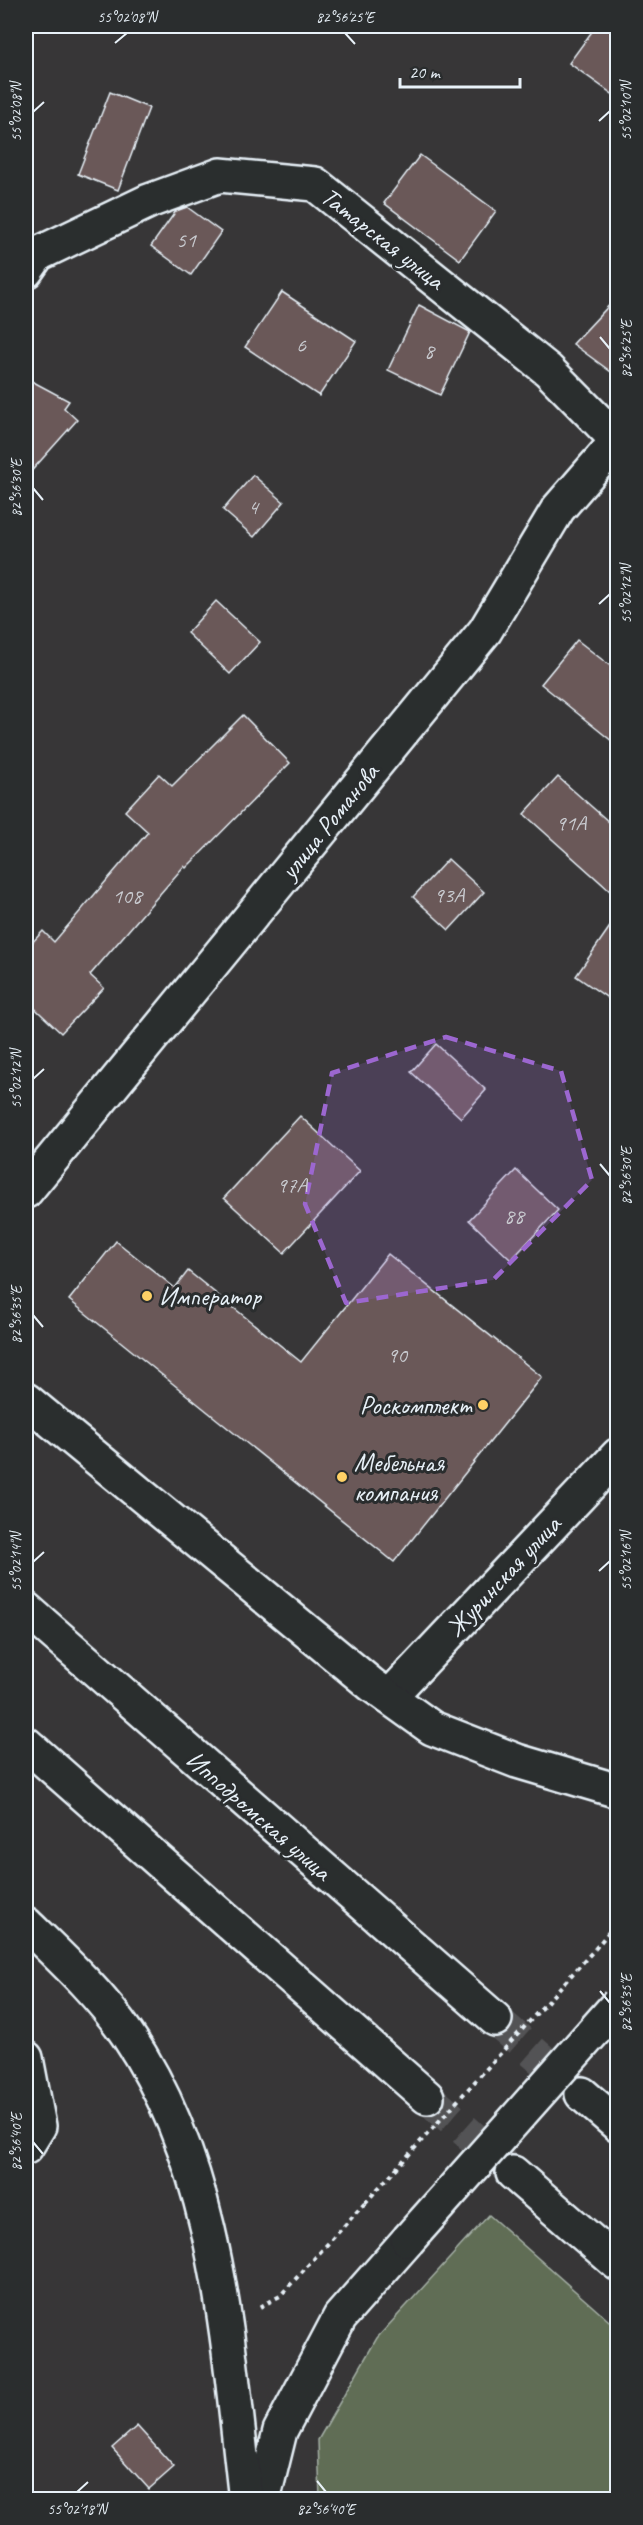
<svg xmlns="http://www.w3.org/2000/svg" width="643" height="2525" viewBox="0 0 643 2525" font-family="Caveat,sans-serif">
	<style>
		.green { fill: #616d54; stroke: #a4afa6; stroke-width: 1.5 }
		.building { fill: #6b5959; stroke: #e8f1f8; stroke-width: 1.5 }
		.lines { fill: none; stroke-linecap: round; stroke-linejoin: round }
		.highway-tunnel { stroke: #525254; stroke-width: 33; stroke-dasharray: 33 16; stroke-linecap: butt }
		.minor-casing { stroke: #e8f1f8; stroke-width: 38 }
		.major-casing { stroke: #e8f1f8; stroke-width: 38 }
		.highway-casing { stroke: #e8f1f8; stroke-width: 38 }
		.path { stroke: #e8f1f8; stroke-width: 4; stroke-dasharray: 4.5 4.5; stroke-linecap: butt }
		.minor { stroke: #2a2d2e; stroke-width: 33 }
		.major { stroke: #2a2d2e; stroke-width: 33 }
		.highway { stroke: #2a2d2e; stroke-width: 33 }
		.major-bridge-casing { stroke: #e8f1f8; stroke-width: 38; stroke-linecap: butt }
		.path-bridge { stroke: #e8f1f8; stroke-width: 4; stroke-dasharray: 4.5 4.5; stroke-linecap: butt }
		.major-bridge { stroke: #2a2d2e; stroke-width: 33 }
		.marked { fill: #9c67d0; fill-opacity: 0.2; stroke: #9c67d0; stroke-width: 4.5; stroke-dasharray: 12 8; stroke-linejoin: round }
		.ticks { fill: none; stroke: #e8f1f8; stroke-width: 2 }
		.poi-dot { fill: #ffd166; stroke: #2a2d2e; stroke-width: 2 }
		.labels { text-anchor: middle; stroke-width: 6; stroke-linejoin: round; paint-order: stroke }
		.number-label { font-size: 22px; fill: #c9cbd0 }
		.street-label { font-size: 26px; fill: #e8f1f8; stroke: #2a2d2e }
		.poi-label { font-size: 26px; fill: #e8f1f8; stroke: #2a2d2e; text-anchor: start }
		.neatline { fill: none; stroke: #e8f1f8; stroke-width: 2 }
		.ticks-label { font-size: 15px; text-anchor: middle; fill: #e8f1f8 }
	</style>
	<rect width="100%" height="100%" fill="#373637"/>
	<filter id="ink" filterUnits="userSpaceOnUse"><feTurbulence type="fractalNoise" baseFrequency=".0167" numOctaves="2"/><feDisplacementMap in="SourceGraphic" scale="12" xChannelSelector="R" yChannelSelector="G"/><feConvolveMatrix kernelMatrix="1 2 1 2 8 2 1 2 1" color-interpolation-filters="sRGB"/></filter>
	<g filter="url(#ink)">
		<!-- green -->
		<path class="green" d="M489 2215 617 2328V2499H320L318 2440 377 2338Z"/>
		<!-- building -->
		<path class="building" d="M596 26H618V98L569 63Z
			M110 92 149 108 118 190 78 174Z
			M420 155 496 211 460 260 384 203Z
			M187 207 221 232 191 275 151 246 176 211Z
			M282 292 356 341 319 396 245 347Z
			M618 296V377L573 344Z
			M419 305 470 332 440 395 388 370Z
			M26 378 69 401 64 408 77 420 26 477Z
			M253 475 284 502 254 537 223 510Z
			M216 601 260 642 230 674 187 633Z
			M577 640 618 672V746L541 684Z
			M243 715 290 763 186 868 184 866 90 975 104 988 61 1033 26 1000V949L43 931 54 942 148 832 125 811 159 774 172 786Z
			M558 777 618 830V898L524 814Z
			M448 859 484 892 449 930 413 897Z
			M618 915V1005L576 976Z
			M436 1044 486 1090 461 1118 411 1072Z
			M300 1116 360 1171 284 1253 224 1198Z
			M516 1170 558 1210 511 1260 469 1220Z
			M116 1241 175 1288 188 1271 301 1362 388 1254 542 1377 394 1562 69 1300Z
			M137 2426 174 2467 149 2489 112 2448Z"/>
		<g class="lines">
			<!-- highway-tunnel -->
			<path class="highway-tunnel" d="M495 2019 578 2091
				M427 2097 509 2169"/>
			<defs>
				<path id="minor" d="M26 271 38 254 149 201 220 175 315 184 548 370 617 440
					M26 1191 485 631 558 509 618 440
					M389 1697 618 1455
					M26 2058 39 2126 26 2147"/>
				<path id="major" d="M263 2500 280 2431 340 2317 408 2240"/>
				<path id="highway" d="M26 1400 372 1685 432 1728 517 1761 618 1791
					M26 1609 495 2019
					M26 1744 427 2097
					M26 1924C60 1957 100 1994 127 2034 220 2172 227 2340 246 2500
					M582 2094 618 2125
					M513 2173 618 2264"/>
			</defs>
			<!-- minor casing -->
			<use href="#minor" class="minor-casing"/>
			<!-- major casing -->
			<use href="#major" class="major-casing"/>
			<!-- highway casing -->
			<use href="#highway" class="highway-casing"/>
			<!-- path -->
			<path class="path" d="M595 1949 618 1921
				M260 2307 280 2296 365 2203"/>
			<!-- minor -->
			<use href="#minor" class="minor"/>
			<!-- major -->
			<use href="#major" class="major"/>
			<!-- highway -->
			<use href="#highway" class="highway"/>
			<defs>
				<path id="major-bridge" d="M408 2240 618 2004"/>
			</defs>
			<!-- major-bridge casing -->
			<use href="#major-bridge" class="major-bridge-casing"/>
			<!-- path-bridge -->
			<path class="path-bridge" d="M365 2203 595 1949"/>
			<!-- major-bridge -->
			<use href="#major-bridge" class="major-bridge"/>
		</g>
	</g>
	<!-- marked area -->
	<path class="marked" d="M446 1037 561 1071 592 1180 493 1280 346 1303 305 1204 332 1073Z"/>
	<!-- ticks -->
	<path class="ticks" d="M345 33 355 44M115 43 127 33M33 112 44 102M599 121 610 111M600 337 610 349M33 488 43 500M599 604 610 594M33 1079 44 1069M600 1164 610 1176M33 1315 43 1327M33 1562 44 1552M599 1571 610 1561M600 1991 610 2003M33 2142 43 2154M317 2481 326 2492M77 2492 88 2482"/>
	<!-- markers -->
	<g class="poi-dot">
		<circle cx="147" cy="1296" r="6"/>
		<circle cx="483" cy="1405" r="6"/>
		<circle cx="342" cy="1477" r="6"/>
	</g>
	<g class="labels">
		<!-- number labels -->
		<g class="number-label">
			<text x="186" y="247">51</text>
			<text x="301" y="352">6</text>
			<text x="429" y="358">8</text>
			<text x="253" y="514">4</text>
			<text x="571" y="830">91А</text>
			<text x="449" y="902">93А</text>
			<text x="127" y="903">108</text>
			<text x="292" y="1192">97А</text>
			<text x="514" y="1223">88</text>
			<text x="397" y="1362">90</text>
		</g>
		<!-- street labels -->
		<g class="street-label">
			<text transform="translate(383 238) rotate(38)" y="9">Татарская улица</text>
			<text transform="translate(329 821) rotate(-51)" y="9">улица Романова</text>
			<text transform="translate(503 1576) rotate(-47)" y="9">Журинская улица</text>
			<text transform="translate(259 1815) rotate(41)" y="9">Ипподромская улица</text>
		</g>
		<!-- poi labels -->
		<g class="poi-label">
			<text x="159" y="1305">Император</text>
			<text x="471" y="1414" text-anchor="end">Роскомплект</text>
			<text x="354" y="1471">Мебельная<tspan x="354" dy="30">компания</tspan></text>
		</g>
	</g>
	<!-- margin -->
	<rect width="643" height="2525" fill="none" stroke="#2a2d2e" stroke-width="66"/>
	<!-- scale -->
	<path d="M400 78v9h120v-9" fill="none" stroke="#e8f1f8" stroke-width="3"/>
	<text x="409" y="78" font-size="18" fill="#e8f1f8" stroke="#2a2d2e" stroke-width="4.5" paint-order="stroke">20 m</text>
	<rect x="33" y="33" width="577" height="2459" class="neatline"/>
	<g class="ticks-label">
		<text x="127" y="22">55°02'08"N</text>
		<text x="345" y="22">82°56'25"E</text>
		<text transform="translate(626 111) rotate(-90)" y="5">55°02'10"N</text>
		<text transform="translate(16 112) rotate(-90)" y="5">55°02'08"N</text>
		<text transform="translate(626 349) rotate(-90)" y="5">82°56'25"E</text>
		<text transform="translate(16 488) rotate(-90)" y="5">82°56'30"E</text>
		<text transform="translate(626 594) rotate(-90)" y="5">55°02'12"N</text>
		<text transform="translate(16 1079) rotate(-90)" y="5">55°02'12"N</text>
		<text transform="translate(626 1176) rotate(-90)" y="5">82°56'30"E</text>
		<text transform="translate(16 1315) rotate(-90)" y="5">82°56'35"E</text>
		<text transform="translate(626 1561) rotate(-90)" y="5">55°02'16"N</text>
		<text transform="translate(16 1562) rotate(-90)" y="5">55°02'14"N</text>
		<text transform="translate(626 2003) rotate(-90)" y="5">82°56'35"E</text>
		<text transform="translate(16 2142) rotate(-90)" y="5">82°56'40"E</text>
		<text x="77" y="2514">55°02'18"N</text>
		<text x="326" y="2514">82°56'40"E</text>
	</g>
</svg>
